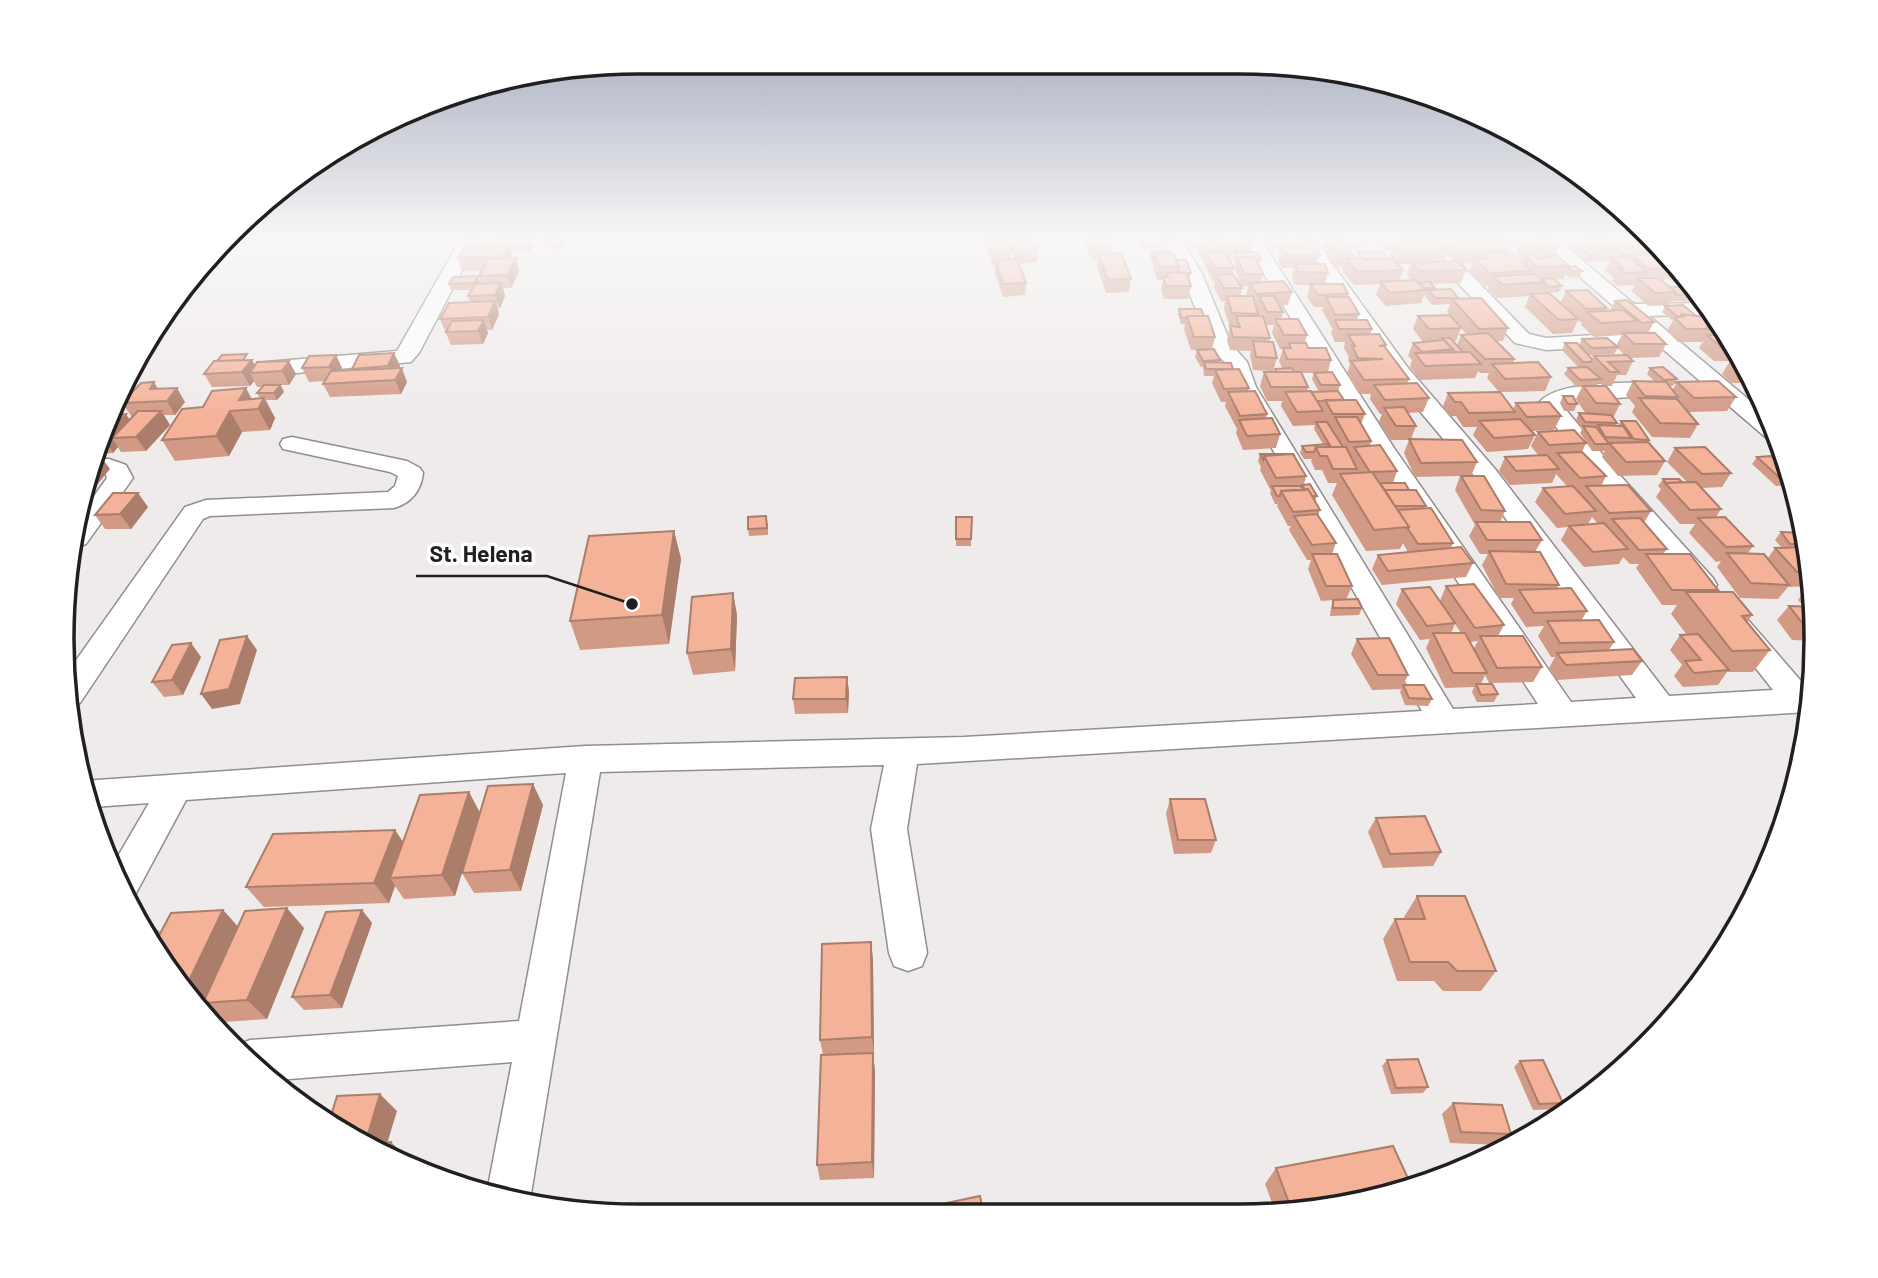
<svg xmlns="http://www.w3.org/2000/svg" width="1878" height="1278" viewBox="0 0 1878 1278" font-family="Barlow,sans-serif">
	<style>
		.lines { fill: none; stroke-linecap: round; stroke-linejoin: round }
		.minor-casing { stroke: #918e8d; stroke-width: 3 }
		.minor { fill: #fff; fill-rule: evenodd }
		.wall { fill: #d29984; fill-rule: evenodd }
		.shaded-wall { fill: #ab7d6b }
		.building { fill: #f4b299; stroke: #ab7d6b; stroke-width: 2 }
		.rim { fill: none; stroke: #211f1f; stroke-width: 3.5 }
		.leader { fill: none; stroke: #211f1f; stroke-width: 2.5 }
		.callout-dot { fill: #211f1f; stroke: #fff; stroke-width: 2.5 }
		.callout-label { font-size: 23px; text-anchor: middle; font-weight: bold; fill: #211f1f; stroke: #fff; stroke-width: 7; stroke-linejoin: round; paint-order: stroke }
	</style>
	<rect width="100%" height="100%" fill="#efebea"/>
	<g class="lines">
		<defs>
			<path id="minor" d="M460 240H478L419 353 411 362 266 376 258 374 255 369 258 364 266 362 397 351Z
				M1164 240H1182L1202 274 1231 344 1247 362 1256 387 1453 709 1538 704 1370 448 1243 240H1261L1394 448 1571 702 1636 698 1477 479 1392 378 1297 240H1315L1408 368 1495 469 1669 696 1773 690 1724 628 1729 621 1739 618 1749 621 1807 688H1812L1810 712 917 764 907 829 927 953 922 966 908 971 894 966 889 953 871 829 884 765 600 772 529 1206 487 1192 512 1062 276 1080 234 1050 235 1046 250 1040 519 1021 566 773 186 800 135 895 127 898 114 863 149 803 93 807 83 781 585 746 964 737 1422 711 1276 455 1234 387 1226 364 1210 346 1182 274Z
				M1417 240H1437L1529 334 1546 338 1643 332 1538 240H1558L1634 304 1707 303 1716 314 1649 316 1773 420 1780 443 1770 441 1657 344 1546 350 1515 343Z
				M1668 382 1676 384 1679 389 1676 394 1586 400 1562 405 1617 472 1713 578 1717 585 1713 592 1703 594 1693 592 1599 482 1538 404C1556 378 1638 384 1668 382Z
				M292 437 407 461 420 468 423 473C421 491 411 503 394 508L210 516 203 519 80 703 69 707 67 673 185 507 206 500 388 492 395 486 398 476 390 472 283 449 280 444 283 439Z
				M96 459H109L126 465 133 478 86 544 77 547 84 510 107 478 105 473H92Z"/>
		</defs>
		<!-- minor casing -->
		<use href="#minor" class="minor-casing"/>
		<!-- minor -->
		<use href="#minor" class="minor"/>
	</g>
	<!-- wall -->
	<path class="wall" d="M479 240H531L533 245 530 251 511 252 512 259 516 258 519 271 511 288H503L505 296 500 308H498L499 314 492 330H487L488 333 483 344 451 345 440 319 470 302 468 296 471 290H451L449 284 480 283 479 284H481L479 276 482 270 462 271 458 258 499 245V244H480Z
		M547 240H563L564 243 560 249 547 248 545 242Z
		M984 240H1007L1011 252V260L1015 259 1007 240H1034L1038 250 1037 262 1019 264 1026 283 1025 295 1003 297 995 273V265H992Z
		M1084 240H1111L1113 246 1112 254 1131 279 1129 292 1106 293 1097 267V259H1091Z
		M1137 240H1163L1162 248H1140Z
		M1188 240H1254L1252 250 1232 251 1231 258H1228L1234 268 1232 274 1242 288 1240 296H1246L1248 286H1241L1235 269 1236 264 1233 258 1234 252 1261 259 1259 265 1263 274 1261 282 1292 292 1288 305H1280L1283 312 1281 319 1307 335 1305 343 1308 348 1331 360 1328 372 1340 385 1338 391 1344 400 1365 414 1361 424 1371 441 1370 446 1397 471 1393 483 1409 490 1426 506 1424 508 1453 543 1451 548 1473 563 1466 577 1382 585 1372 569 1378 555 1408 552 1403 543 1400 549 1366 551 1332 495 1337 483H1328L1322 470H1315L1311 461 1312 459H1304L1300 453 1302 446 1323 444 1314 429 1315 425 1293 426 1281 406 1282 401H1267L1260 386 1264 372H1274L1275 369 1282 368 1279 361 1283 349H1280L1272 333 1274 325H1266L1270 338 1269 342 1277 358 1273 371 1253 370 1250 355 1251 351 1230 350 1227 340 1230 327 1224 309 1225 301H1221L1214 287 1215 281H1212L1205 265V263H1204L1196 250 1197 248H1190ZM1301 373H1314L1312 379 1319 392 1307 391 1308 387Z
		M1267 240H1287L1288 243 1287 247H1292L1294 240H1311L1320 255 1317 264 1328 273 1325 284 1348 294V297L1359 314 1357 320 1372 329 1370 335 1385 348 1409 379 1407 384 1429 398 1423 412 1407 413 1416 426 1411 439 1477 462 1471 476 1505 511 1500 522 1542 540 1535 552 1559 585 1557 588 1587 611 1581 621 1614 642 1609 650 1642 661 1632 675 1557 680 1549 668 1555 657H1551L1538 636 1544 626 1526 627 1511 604 1514 598H1499L1482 565 1488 554H1480L1469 536 1475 525 1455 490 1460 476 1415 477 1404 453 1409 440H1391L1379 422 1382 414H1380L1370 399 1371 394H1359L1347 374 1350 364 1348 360 1349 357 1344 348 1345 342H1335L1331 333 1333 328H1332L1322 310 1323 307H1314L1307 297 1310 285H1295L1292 276 1294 268H1282L1278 260 1280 249H1270Z
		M1325 240H1369L1366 248H1348L1353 255 1352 258H1356L1358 252 1394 260 1390 255 1391 251H1383L1372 240H1523V241L1558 247 1555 255 1569 266 1582 271 1579 277 1570 278 1565 274 1564 279H1554L1562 286 1559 292 1549 293 1560 303 1566 291 1607 308 1606 311 1610 310 1615 301 1654 322 1648 333 1666 344 1659 357 1630 358 1633 361 1626 375H1617L1612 386H1603L1599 382 1597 386 1620 404 1613 418 1617 423 1615 426H1618L1621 421 1649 440 1648 442 1665 461 1657 475 1618 476 1602 457 1605 451H1592L1580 433 1582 429 1576 420 1579 413 1586 414 1576 399 1582 387H1577L1564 374 1568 368 1578 367 1562 350 1565 343 1579 345 1582 339 1616 346 1622 335 1594 337 1581 325 1582 322H1580L1578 320 1572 333 1553 334 1525 307 1529 296 1497 298 1488 289 1489 285 1485 286 1470 271 1473 263 1460 264 1466 270 1461 283 1431 284 1435 288V290L1458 298 1457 299 1508 328 1503 341H1497L1514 359 1513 363 1551 377 1545 391 1501 392 1513 409 1516 403 1561 416 1554 430 1531 431 1535 435 1528 449 1487 452 1473 435 1477 427H1463L1456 416H1449L1443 406 1448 393 1499 392 1487 378 1489 373H1480L1478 371 1475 378 1420 380 1410 367 1412 360 1408 356 1413 343 1423 342 1413 329 1418 316 1450 315 1447 312 1450 304 1432 305 1425 296 1426 295H1424L1421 303 1386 306 1376 295 1380 284 1354 285 1342 271 1343 267 1334 268 1325 254 1326 250 1324 246ZM1520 244 1516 254 1523 260 1522 262 1508 253 1509 250 1504 245ZM1446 248H1449L1447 255 1453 261 1444 262 1448 250ZM1399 264H1411L1407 275 1411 280 1399 281 1403 270ZM1461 328 1467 335H1461L1457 345 1454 341H1456ZM1618 348 1624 355 1594 356 1592 359 1589 355 1614 354Z
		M1563 240H1614L1613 242H1609L1613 245H1624L1626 241 1618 242 1616 240H1656L1709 305H1699L1692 299 1691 301H1671L1669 305 1648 306 1632 291 1635 285 1618 286 1612 281 1614 278 1605 271 1610 261 1587 262 1569 247 1571 241H1579H1564ZM1666 277 1673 282H1682L1679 287H1670L1663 281H1664Z
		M1151 252 1176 260 1191 273 1189 280H1188L1191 286 1188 299H1164L1161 290 1163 280H1157L1153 267V264L1150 258Z
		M1665 306 1707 320H1711L1708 318 1712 312 1719 318 1741 358 1740 360H1742L1762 398 1749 385V383H1731L1722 374 1730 361H1714L1699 348 1704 340 1702 342H1678L1667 331 1673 321 1662 312Z
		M1179 309 1204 316 1215 337 1212 349 1220 360V362L1233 369 1249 388 1248 392 1267 414 1266 418 1280 434 1276 448 1243 450 1236 433 1237 429 1225 406 1226 402H1221L1212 383 1214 376H1204L1203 367H1201L1195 357 1197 350H1191L1184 329 1185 324H1181L1178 315Z
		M394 353 400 366 399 368 407 382 401 394 330 397 323 384 325 381 309 382 302 368 336 355 342 368 341 371 352 370V369Z
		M250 360H252L255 366 296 374 289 385H281L284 392 277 400H266L275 418 270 430 242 432 229 456 175 461 162 440 203 407 260 398 257 393 263 387H257L254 381 250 386 212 387 204 374Z
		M1650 368 1677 379 1673 386H1669L1672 390 1677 382 1736 397 1727 411 1688 412 1698 424 1690 438 1652 437 1632 412 1635 406 1626 395 1633 381 1655 382 1647 374Z
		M157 388 185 402 175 415H164L170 425 146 451 121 452 118 447 113 453 97 454 105 418 130 419 132 417 122 403Z
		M1563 396 1577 404 1574 411H1564L1560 403Z
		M1538 432 1586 443 1582 452 1606 476 1601 486 1651 511 1644 523 1667 549 1663 554 1718 590 1717 592 1752 615 1747 622 1770 650 1753 672H1727L1718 685 1683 687 1674 676 1682 665 1670 650 1680 635H1687L1671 614 1677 605H1662L1636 568 1639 564H1630L1623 557 1619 564 1584 567 1561 540 1568 527 1557 528 1535 502 1543 488 1567 486 1556 474 1552 483 1510 485 1499 471 1505 457 1539 456 1531 446ZM1592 517 1597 523 1588 524Z
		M1675 448 1731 473 1722 487 1702 488 1721 509 1716 517 1753 546 1748 553 1768 558 1775 548H1782L1775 540 1781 532 1806 535 1812 586 1788 587 1778 599 1740 598 1717 567 1721 561 1716 562 1689 533 1695 524H1680L1656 497 1661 489 1658 486 1663 479 1687 482 1667 462Z
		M1260 454 1306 476 1304 485 1317 496 1315 501 1320 510 1318 516 1336 543 1332 554 1352 586 1346 600 1362 608 1359 615 1330 616 1331 608 1333 600 1321 601 1308 569 1311 560H1307L1289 530 1291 526H1288L1277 506 1278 504H1275L1270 493 1271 491 1260 470 1261 467 1258 461Z
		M1757 457 1784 467 1787 463 1792 482 1791 485 1776 486 1752 464Z
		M148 507 131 529H105L95 515Z
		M956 517H972L971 546H956Z
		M768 523V535L749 536 748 529Z
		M674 531 681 559 669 644 580 650 570 621Z
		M1446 586 1504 625 1498 636 1542 667 1533 682 1489 683 1485 675 1481 684 1498 694 1494 702H1477L1472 692 1474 687 1445 688 1426 648 1430 639 1420 640 1396 604 1402 589 1440 601ZM1455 624 1461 633H1451ZM1478 641 1474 648 1470 642Z
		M1804 592H1812L1817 641 1792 640 1777 620 1789 606H1804L1798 600Z
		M733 593 737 615 735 671 693 675 687 653Z
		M1357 639 1408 675 1401 689 1372 690 1351 654Z
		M201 657 183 695 164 697 152 682Z
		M847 677 849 692 848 713 795 714 793 699Z
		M1403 685 1432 699 1428 706 1405 705 1400 692Z
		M469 792 480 813 543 805 521 891 474 893 462 873 466 858 455 896 404 899 395 886 389 903 264 907 246 887 395 830 403 842Z
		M1170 799 1216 840 1211 853 1174 854 1166 814Z
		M1376 818 1441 852 1433 866 1383 868 1368 832Z
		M1417 896 1496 971 1481 991H1443L1434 981H1397L1383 939 1395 919H1405L1404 917Z
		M223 910 238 927 304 928 267 1019 224 1022 207 1007 204 1013 161 933Z
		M362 910 372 923 342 1008 304 1010 292 997Z
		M871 942 873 961 874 1055H873L875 1071 874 1178 820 1180 817 1165 823 1055 820 1040Z
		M1387 1060 1428 1087 1423 1093 1391 1094 1382 1066Z
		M1520 1061 1563 1103 1557 1109 1533 1110 1514 1067Z
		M1453 1103 1511 1134 1500 1145 1450 1143 1442 1114Z
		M1276 1168 1352 1206 1276 1213 1265 1184Z"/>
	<!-- shaded-wall -->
	<path class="shaded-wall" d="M531 240 533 245 530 251 529 245Z
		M560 240H563L564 243 560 249 558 242Z
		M509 245 512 258 506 270 502 257Z
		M516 258 519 271 511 288 507 275Z
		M478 276 480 283 476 289 474 283Z
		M501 283 505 296 500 308 495 295Z
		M495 301 499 314 492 330 488 317Z
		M484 320 488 333 483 344 478 331Z
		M394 353 400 366 394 380 388 366Z
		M336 355 342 368 336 380 329 367Z
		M252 360 259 373H250L254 381 250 386 242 372Z
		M289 361 296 374 289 385 282 371Z
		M402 368 407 382 401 394 395 380Z
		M154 382 162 396 158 402 150 389Z
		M280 385 284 392 277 400 274 393Z
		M177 388 185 402 175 415 167 401Z
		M246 388 257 409 239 400Z
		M264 398 275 418 270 430 258 409Z
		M161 411 170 425 146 451 136 437Z
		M230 411 242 432 229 456 216 436Z
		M126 414 135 428 112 438 118 447 113 453 104 439Z
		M100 455 110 469 87 497 95 460Z
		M138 493 148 507 131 529 120 514Z
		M674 531 681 559 669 644 662 615Z
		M733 593 737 615 735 671 731 649Z
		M247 636 257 650 240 704 212 709 201 694Z
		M191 643 201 657 183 695 172 680Z
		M847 677 849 692 848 713 846 699Z
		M533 784 543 805 521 891 510 870Z
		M469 792 480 813 455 896 442 875Z
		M395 830 409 851 390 878 395 886 389 903 374 883Z
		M287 908 304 928 267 1019 247 1000Z
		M223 910 242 931 203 1003 207 1007 204 1013 185 989Z
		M362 910 372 923 342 1008 330 995Z
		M144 917 165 937 157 952 138 927Z
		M871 942 873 961 874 1055 872 1037Z
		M873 1053 875 1071 874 1178 872 1162Z
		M380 1094 397 1111 383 1157 365 1144Z
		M391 1142 408 1159 407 1165 387 1158Z"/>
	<!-- building -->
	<path class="building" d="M501 240H531L529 245 508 246 499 245Z
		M547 240H560L558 242H545Z
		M988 240H1007L1011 252 992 253Z
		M1013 240H1034L1038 250 1017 251Z
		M1090 240H1111L1113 246 1093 247Z
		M1200 240H1217L1222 250 1206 251Z
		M1217 240H1225L1232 252H1222V250Z
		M1271 240H1287L1288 243H1272Z
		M1295 240H1311L1320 255H1285L1281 247H1299Z
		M1325 240H1341L1342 242H1328V244Z
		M1400 240H1413L1415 242H1400Z
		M1442 240H1462V241L1444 242Z
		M1466 240H1499L1509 250 1460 251 1451 242H1468Z
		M1550 240 1558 247 1531 249 1521 242Z
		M1591 240H1607L1617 248 1603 249Z
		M1641 240H1656L1660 246H1650Z
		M1439 241 1448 250 1402 252 1394 242Z
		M1571 241H1580L1599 256H1590Z
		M1328 242H1343L1353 255H1338Z
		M509 245 502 257 458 258 466 246Z
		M1613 245H1628L1639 254 1622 255 1617 250V248Z
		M1172 251 1174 254H1155L1154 258 1151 252Z
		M1381 251 1387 259H1363L1358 252Z
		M1225 252 1234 268H1215L1207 253Z
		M1234 252H1257L1261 259H1256L1255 257 1237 258Z
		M1121 253 1131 279 1108 280 1098 254Z
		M1512 253 1532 271 1490 273 1475 258H1488L1486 254Z
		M1155 254H1174L1179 267H1159Z
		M1653 254 1671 268 1648 269 1632 255Z
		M1556 255 1569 266 1537 267 1525 256H1535L1538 259Z
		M1669 256 1680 270 1663 257Z
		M1237 257H1255L1263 274H1244Z
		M1629 257 1648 272 1624 273 1619 268H1623L1611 258Z
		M516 258 507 275 479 276 488 259Z
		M1362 258 1364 260 1392 258 1403 270 1358 272 1345 259Z
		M1017 259 1026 283 1003 284 995 261Z
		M1176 260H1186L1191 273H1180Z
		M1457 261 1466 270 1419 271 1411 263Z
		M1295 264H1325L1328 273 1298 272Z
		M1575 266 1582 271 1573 272 1568 268 1569 267Z
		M1186 272 1191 286H1166L1163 277H1168L1166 273Z
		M1233 274 1242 288H1224L1216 275Z
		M1535 274 1545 282 1502 285 1493 276Z
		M478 276 474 283 449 284 453 277Z
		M1553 278 1562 286 1548 287 1541 279Z
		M1638 278H1658L1676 292 1655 293Z
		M1415 280 1426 290 1390 293 1380 282Z
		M1283 281 1292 292 1257 294 1249 283Z
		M1682 281H1689L1703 298H1702Z
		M1430 282 1435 288H1424L1419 283Z
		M501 283 495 295 468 296 475 284Z
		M1310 284H1343L1348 294 1318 295Z
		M1670 287H1685L1694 294 1675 295 1676 292Z
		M1451 289 1458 298H1435L1428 290Z
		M1587 290 1607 308 1586 309 1566 291Z
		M1549 293 1578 319 1559 320 1530 294Z
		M1227 296H1253L1258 314 1232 313Z
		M1259 296H1274L1283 312H1267Z
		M1326 297H1349L1359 314 1335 315Z
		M1481 298 1508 328 1479 329 1452 299Z
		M1627 300 1654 322 1642 323 1615 301Z
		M495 301 488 317 440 319 449 303Z
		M1683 305 1696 316 1682 314 1681 316 1678 317 1665 306Z
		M1179 309H1201L1204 316H1187V318H1182Z
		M1623 310 1637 321 1601 323 1587 312Z
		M1682 314 1704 317 1715 327H1707L1709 329H1686L1675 318 1684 316Z
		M1450 315 1461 328 1429 329 1418 316Z
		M1187 316H1208L1215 337H1194Z
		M1236 316H1263L1270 338 1233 337 1230 326 1240 327Z
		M1275 319H1298L1307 335H1284Z
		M484 320 478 331 446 332 452 321Z
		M1335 320H1367L1372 329H1339Z
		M1707 320H1715L1722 323 1727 333 1717 332 1714 329 1715 327Z
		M1488 333 1514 359H1485L1461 335Z
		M1623 333H1655L1666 344H1634Z
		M1379 334 1386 345 1379 346H1384L1409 379 1364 380 1351 361 1383 359 1358 358 1352 346H1355L1348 335Z
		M1707 335H1728L1735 348H1722Z
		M1442 338H1450L1463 352H1455Z
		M1607 338 1618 347 1592 348 1582 339Z
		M1444 340 1453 349 1422 352 1413 343Z
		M1253 341 1273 342 1277 358 1256 357Z
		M1289 343H1306L1308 348H1326L1331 360 1287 359 1283 348H1291Z
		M1565 343H1577L1592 359 1591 362H1583Z
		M1214 349 1220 360 1203 361 1197 350Z
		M1470 352 1481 364 1425 366 1415 353Z
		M394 353 388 366 352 369 359 355Z
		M247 354 243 360 217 361 222 355Z
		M336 355 329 367 302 368 309 356Z
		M1627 355 1633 361 1608 362 1619 372H1610L1594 356Z
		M252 360 242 372 204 374 214 361Z
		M1736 360H1742L1744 364H1742Z
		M289 361 282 371 250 373 257 362Z
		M1730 361H1738L1742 364H1744L1747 370H1739Z
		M1204 362 1231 363 1233 369H1206Z
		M1538 362 1551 377 1505 379 1492 364Z
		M1587 367 1601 379 1580 380 1568 368Z
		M1663 367 1677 379 1664 380 1650 368Z
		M402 368 395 380 323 384 331 371Z
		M1292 368 1294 372H1276L1275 369Z
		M1239 369 1249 388 1224 389 1215 370Z
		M1264 372H1301L1308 387H1271Z
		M1332 372 1340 385H1321L1314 373Z
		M1633 381 1666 382 1678 397 1645 396Z
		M1718 381 1736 397 1694 398 1677 382Z
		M154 382 150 389 177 388 167 401 122 403 141 383Z
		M1417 383 1429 398 1385 400 1374 385Z
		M264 385H280L274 393H257Z
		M1583 386H1606L1620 404 1596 403Z
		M246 388 239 400 264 398 258 409 230 411 216 436 162 440 182 409 203 407 212 391Z
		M1255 391 1267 414 1240 416 1228 392Z
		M1311 391 1323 411 1297 412 1285 392Z
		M1338 391 1344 400 1317 401 1311 392Z
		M1500 392 1515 412 1469 413 1461 402H1455L1448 393Z
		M1563 396H1573L1577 404H1568Z
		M1639 398 1677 399 1698 424 1660 423Z
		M1325 400H1356L1365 414H1333Z
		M1549 402 1561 416 1527 417 1516 403Z
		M1404 407 1416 426H1396L1384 408Z
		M138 411H161L136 437 112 438Z
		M1579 413 1611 415 1617 423 1585 422Z
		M126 414 104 439H100L105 418 107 415Z
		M1335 417H1357L1371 441 1349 442Z
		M1272 418 1280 434 1247 436 1239 420Z
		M1520 419 1535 435 1494 438 1479 421Z
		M1621 421H1636L1649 440 1634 439Z
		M1316 422H1327L1343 447H1331Z
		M1598 425 1623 426 1631 438 1605 437Z
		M1583 426 1596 427 1609 444H1595Z
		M1574 430 1586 443 1549 445 1538 432Z
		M1409 439 1462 440 1477 462 1421 463Z
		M1648 442 1665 461 1626 462 1609 443Z
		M1327 444 1329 447H1316L1314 452H1306L1302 446Z
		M1380 445 1397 471 1370 472 1354 447Z
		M1316 447H1346L1357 469H1333L1327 456H1320Z
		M1705 447 1731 473 1702 474 1675 448Z
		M1582 452 1606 476 1580 478 1557 453Z
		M1260 454H1293L1295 456 1293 454 1264 456 1263 460Z
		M1293 454 1306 476 1276 478 1264 456Z
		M1547 455 1559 469 1516 471 1505 457Z
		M1771 456 1789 472 1791 478 1781 479 1757 457Z
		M1372 472 1409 527 1374 530 1340 474Z
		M1461 476H1484L1505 511 1481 510Z
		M1663 479H1679L1682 482 1666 483Z
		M1696 482 1721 509 1690 510 1665 483Z
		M1380 483H1405L1409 490H1385Z
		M1310 484 1317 496H1312L1308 489 1305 490 1302 485Z
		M1628 485 1651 511 1609 513 1586 486Z
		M1272 486H1301L1303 490 1281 491 1280 496H1277Z
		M1573 486 1596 511 1565 514 1543 488Z
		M1308 489 1320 510 1293 512 1281 491Z
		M1385 490H1416L1426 506H1395Z
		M113 493H138L120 514 95 515Z
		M1431 508 1453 543 1418 544 1408 529 1409 527 1398 510Z
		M1317 514 1336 543 1312 545 1294 516Z
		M766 516 767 528 748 529V517Z
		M956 517H972L971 539H956Z
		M1725 517 1753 546 1726 547 1698 518Z
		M1640 518 1667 549 1639 550 1612 519Z
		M1476 522H1530L1542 540H1487Z
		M1604 523 1628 549 1593 552 1569 526Z
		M674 531 662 615 570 621 589 536Z
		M1781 532 1805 533 1806 535 1807 544H1790Z
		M1461 547 1473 563 1388 571 1378 555Z
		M1808 547 1810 572H1797L1775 548Z
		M1489 551 1540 552 1559 585 1506 584Z
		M1727 553 1764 554 1789 585 1751 583Z
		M1312 554H1337L1352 586H1326Z
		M1646 554H1690L1718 590H1672Z
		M1474 584 1504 625 1475 628 1446 586Z
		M1430 587 1455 623 1427 626 1402 589Z
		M1571 588 1587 611 1534 613 1519 590Z
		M1686 592H1733L1752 615 1742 616 1770 650 1732 651Z
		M1804 592H1812L1813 603Z
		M733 593 731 649 687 653 692 597Z
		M1358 599 1362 608H1333V600Z
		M1789 606 1814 607 1815 626 1804 625Z
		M1599 620 1614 642 1560 643 1547 621Z
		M1433 633H1465L1487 673H1453Z
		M1698 634 1729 670 1694 673 1685 661 1701 660 1680 635Z
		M247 636 229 689 201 694 220 640Z
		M1480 636H1523L1542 667 1497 668Z
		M1389 638 1408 675H1378L1357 639Z
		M191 643 172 680 152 682 172 645Z
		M1633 649 1642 661 1566 665 1557 653Z
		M847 677 846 699H793L795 678Z
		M1476 684H1492L1498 694 1481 695Z
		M1403 685H1424L1432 699 1409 698Z
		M533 784 510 870 462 873 488 786Z
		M469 792 442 875 390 878 420 795Z
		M1170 799H1205L1216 840H1178Z
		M1425 816 1441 852 1390 854 1376 818Z
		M395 830 374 883 246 887 273 834Z
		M1417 896H1465L1496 971H1457L1448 962H1410L1395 919H1425Z
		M287 908 247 1000 203 1003 245 911Z
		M223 910 185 989 153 947 171 913Z
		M362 910 330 995 292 997 326 912Z
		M135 917H144L138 927Z
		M871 942 872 1037 820 1040 822 944Z
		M873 1053 872 1162 817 1165 821 1055Z
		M1418 1059 1428 1087 1396 1088 1387 1060Z
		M1543 1060 1563 1103 1539 1104 1520 1061Z
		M380 1094 365 1144 330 1119 337 1096Z
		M1453 1103 1502 1105 1511 1134 1461 1132Z
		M391 1142 387 1158 383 1157 365 1144Z
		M1393 1146 1412 1187 1352 1206 1292 1211 1276 1168Z
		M980 1196 984 1217H934L932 1206Z
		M923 1207 925 1217H877Z"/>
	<!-- sky -->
	<linearGradient id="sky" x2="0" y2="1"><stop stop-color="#9ba3b8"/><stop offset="0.57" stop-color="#f8f6f6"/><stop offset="1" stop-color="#f8f6f6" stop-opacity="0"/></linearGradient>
	<rect width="1878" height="419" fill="url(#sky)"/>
	<!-- crop -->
	<path d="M0 0H1878V1278H0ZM639 74H1239A565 565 0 0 1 1804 639V639A565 565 0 0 1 1239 1204H639A565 565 0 0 1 74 639V639A565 565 0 0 1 639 74Z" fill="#fff" fill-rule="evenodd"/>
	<path class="rim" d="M639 74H1239A565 565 0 0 1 1804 639V639A565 565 0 0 1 1239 1204H639A565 565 0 0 1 74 639V639A565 565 0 0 1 639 74Z"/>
	<!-- callouts -->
	<path class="leader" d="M632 604L547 576H416"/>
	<circle class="callout-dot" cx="632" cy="604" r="7"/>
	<g class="callout-label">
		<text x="481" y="562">St. Helena</text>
	</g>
</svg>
